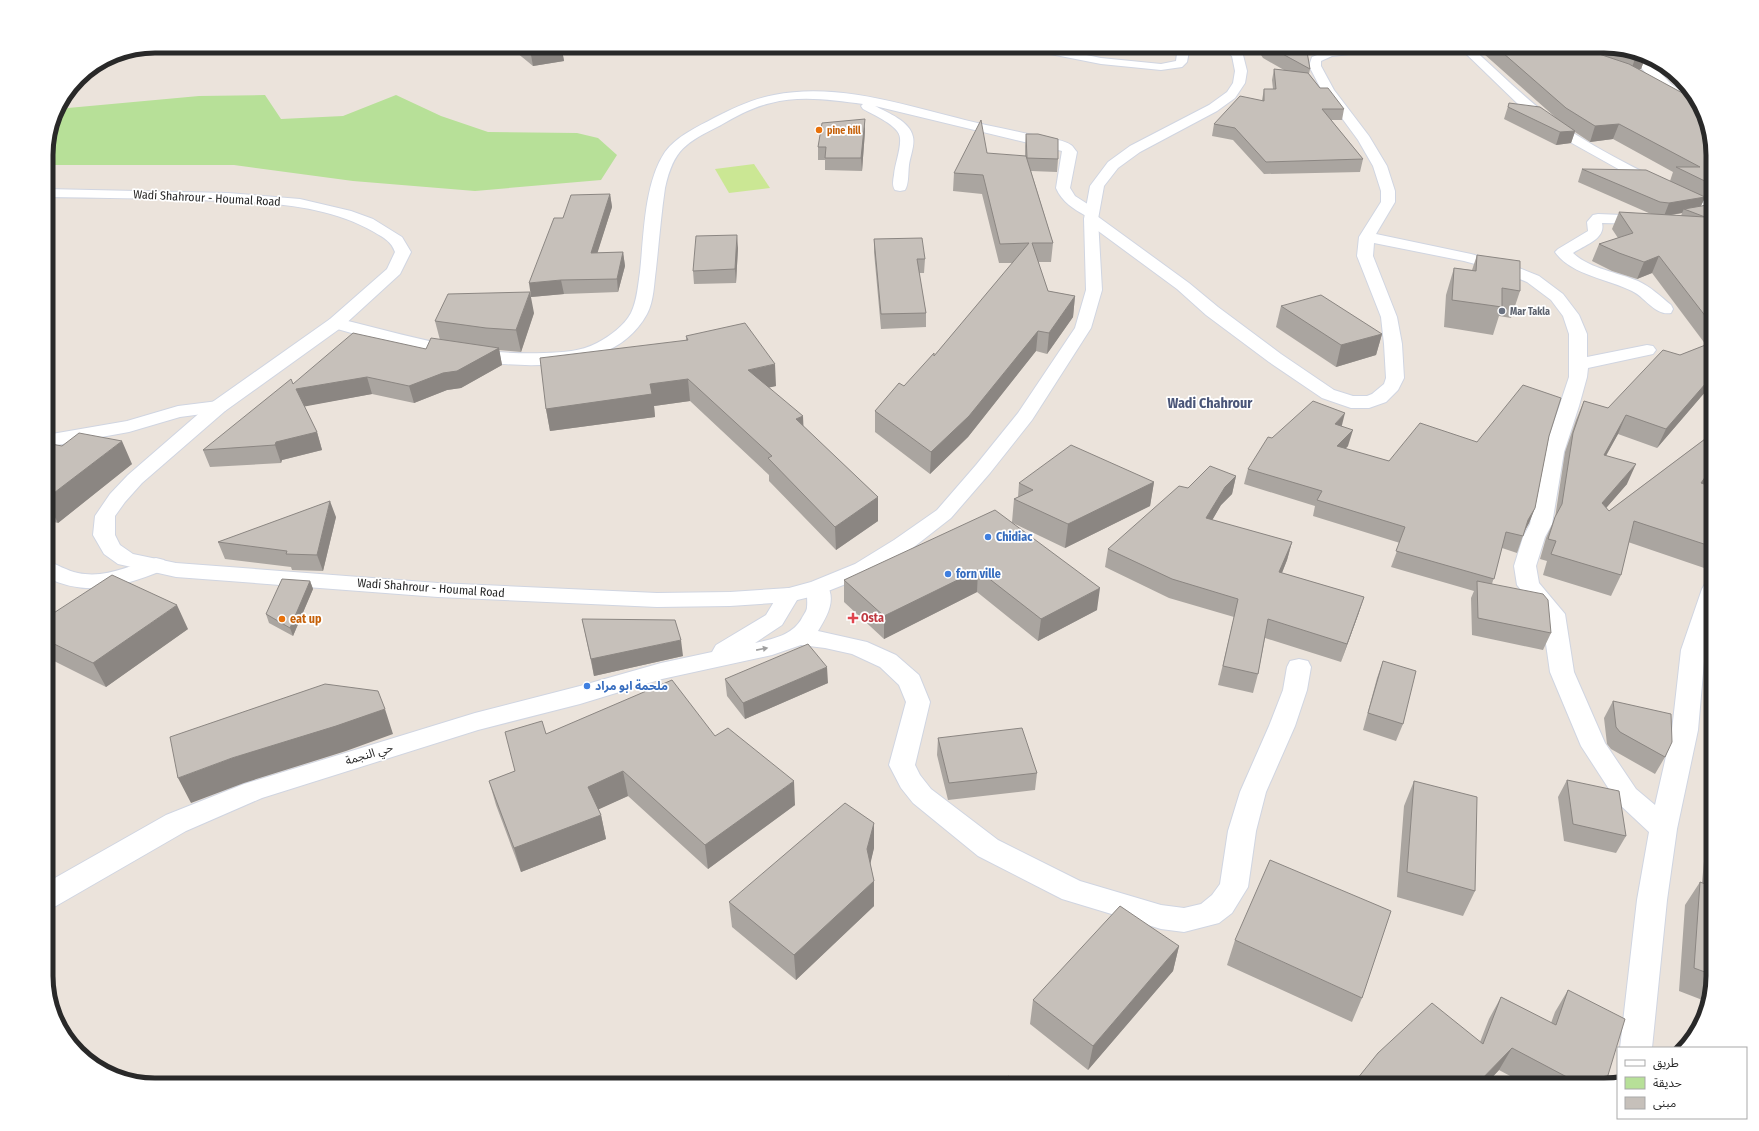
<svg xmlns="http://www.w3.org/2000/svg" width="1759" height="1131" viewBox="0 0 1759 1131" font-family="'Fira Sans Condensed','Noto Sans Arabic',sans-serif">
	<style>
		.green { fill: #b7e098 }
		.pitch { fill: #cbe794 }
		.lines { fill: none; stroke-linecap: round; stroke-linejoin: round }
		.street-casing { stroke: #d0d5e1; stroke-width: 2 }
		.secondary-casing { stroke: #d0d5e1; stroke-width: 2 }
		.street { fill: #fff; fill-rule: evenodd }
		.secondary { fill: #fff; fill-rule: evenodd }
		.wall { fill: #aaa5a0; fill-rule: evenodd }
		.shaded-wall { fill: #8b8682 }
		.building { fill: #c6c0ba; stroke: #8b8682 }
		.oneway { fill: #9f9f9f }
		.food-dot { fill: #e8710a; stroke: #fff; stroke-width: 1.5 }
		.worship-dot { fill: #6b7280; stroke: #fff; stroke-width: 1.5 }
		.shop-dot { fill: #3f7fe0; stroke: #fff; stroke-width: 1.5 }
		.health-dot { fill: #e0444e; stroke: #fff; stroke-width: 1.5 }
		.labels { text-anchor: middle; stroke-width: 3.5; stroke-linejoin: round; paint-order: stroke }
		.far-food-label { font-size: 10px; font-weight: bold; fill: #c56008; stroke: #fff; text-anchor: start }
		.far-worship-label { font-size: 10px; font-weight: bold; fill: #5b616d; stroke: #fff; text-anchor: start }
		.street-label { font-size: 12px; fill: #292929; stroke: #fff }
		.shop-label { font-size: 12px; font-weight: bold; fill: #366cbe; stroke: #fff; text-anchor: start }
		.health-label { font-size: 12px; font-weight: bold; fill: #be3a42; stroke: #fff; text-anchor: start }
		.food-label { font-size: 12px; font-weight: bold; fill: #c56008; stroke: #fff; text-anchor: start }
		.quarter-label { font-size: 14px; font-weight: bold; fill: #4b5678; stroke: #fff }
		.rim { fill: none; stroke: #292929; stroke-width: 5 }
	</style>
	<rect width="100%" height="100%" fill="#ebe3db"/>
	<!-- green -->
	<path class="green" d="M265 95 281 119 343 116 396 95 441 116 488 132 577 133 598 138 617 155 601 180 475 191 353 181 234 165H46V149L54 113 57 109 199 96Z"/>
	<!-- pitch -->
	<path class="pitch" d="M754 164 770 188 729 193 715 169Z"/>
	<g class="lines">
		<defs>
			<path id="street" d="M1019 46H1042L1101 58 1161 64 1176 61 1178 46H1190L1187 62 1182 67 1161 70 1101 64 1025 49Z
				M1364 46H1401L1395 49 1332 56 1321 61V66L1334 90 1369 136 1387 166 1395 191V202L1376 234 1471 254 1509 264 1539 276 1563 294 1579 315 1587 334V357L1647 345 1653 346 1656 350 1653 354 1588 368 1587 377 1579 406 1564 452 1552 524 1545 537 1536 566 1539 583 1565 614 1574 672 1605 743 1636 789 1655 805 1672 730 1681 650 1702 589 1705 584 1713 582V624L1705 650 1698 730 1677 829 1667 900 1652 1048H1620L1637 900 1649 832 1618 803 1581 746 1550 672 1542 616 1517 585 1514 566 1523 537 1530 524 1544 452 1569 377V334L1563 316 1551 300 1527 282 1497 270 1464 261 1374 243 1373 256 1397 317 1402 344 1404 378 1398 390 1386 402 1369 408H1351L1322 398 1269 362 1206 315 1177 289 1086 222 1084 219 1086 216C1074 209 1062 202 1056 188L1062 151 875 106C888 113 910 121 913 137 915 145 910 157 909 165 908 173 909 184 905 190L900 191 895 190C892 186 893 180 894 175 895 163 901 150 900 138 900 126 872 114 863 109L861 106 863 104C833 100 800 95 771 103 753 107 737 116 721 125 686 143 674 148 665 188 661 215 659 242 656 269 654 283 654 301 647 314 596 407 409 349 330 327L328 323 330 319 336 318C406 335 470 356 544 353 563 352 580 352 597 343 610 336 624 326 631 313 637 301 638 285 640 272 644 235 644 183 665 152 677 136 697 127 714 118 733 108 752 99 774 95 844 81 918 110 986 125 1005 129 1025 133 1044 138 1053 139 1064 140 1071 145 1073 146 1075 150 1077 152L1070 188 1075 196 1097 210 1099 213 1097 216 1189 283 1218 307 1281 354 1334 390 1353 396H1367L1372 394 1384 384 1386 378 1384 344 1381 317 1357 256 1359 237 1381 202V191L1373 166 1358 140 1322 91 1309 66 1312 57 1330 50Z
				M1458 46H1470C1499 72 1526 100 1557 122 1605 156 1660 180 1713 205V214L1638 180 1570 142 1519 105Z
				M1634 55 1647 59 1671 84 1699 103 1702 113C1679 109 1646 76 1633 57Z
				M1598 214 1647 216 1652 217 1654 220 1652 223 1647 224 1602 223C1606 239 1585 245 1573 253 1590 269 1617 272 1638 281 1651 287 1660 296 1671 305L1673 309 1671 313C1655 316 1645 297 1632 291 1608 279 1571 275 1555 252L1558 249 1588 231 1587 222 1593 215Z
				M218 401 225 403 227 407 225 411 180 417 129 432 46 447V435L127 421 178 406Z
				M156 558 164 560 167 565 164 570C123 586 88 598 46 577V561C57 564 67 571 78 573 106 579 130 565 156 558Z
				M818 581 826 583C837 600 827 616 818 631L867 642 896 655 919 675 930 702 915 765 920 775 931 789 998 840 1080 881 1161 905 1184 908 1201 904 1212 895 1220 884 1228 831 1240 792 1269 726 1283 690 1287 667 1290 661 1299 659 1308 661 1311 667 1307 690 1295 726 1266 792 1256 831 1248 887 1232 913 1219 923 1184 932 1161 929 1062 899 978 856 913 803 901 788 889 765 906 702 899 685 880 667 852 654 825 648 801 645 772 655 662 679 580 704 478 730 262 798 186 831 56 906 46 909V883L166 815 244 784 475 713 580 686 661 663 712 652 716 645 766 615 781 590 789 588 797 590 800 595 782 625 755 643C773 639 793 635 802 618 804 614 807 611 807 607 808 598 805 591 810 583Z"/>
			<path id="secondary" d="M1219 46H1232L1243 55 1247 71 1245 83 1235 98 1217 111 1140 152 1118 168 1104 186 1098 219 1102 290 1091 328 1032 420 990 473 951 518 910 550 871 574 818 595 789 602 730 606 657 607 438 597 176 577 118 564 104 554 93 535 95 516 110 494 128 475 211 403 330 319 387 269 395 252C391 241 384 238 374 232 322 202 256 202 197 200 147 198 97 198 46 197V189L228 193 300 199 351 211 373 219 402 237 411 252 400 274 342 327 225 411 142 483 125 502 115 516V535L120 545 133 554 176 563 438 583 657 593 730 592 789 588 811 582 855 564 894 540 937 510 976 465 1018 413 1075 328 1086 290 1084 219 1090 186 1108 162 1130 146 1209 105 1227 92 1233 83 1235 71 1232 56Z"/>
		</defs>
		<!-- street casing -->
		<use href="#street" class="street-casing"/>
		<!-- secondary casing -->
		<use href="#secondary" class="secondary-casing"/>
		<!-- street -->
		<use href="#street" class="street"/>
		<!-- secondary -->
		<use href="#secondary" class="secondary"/>
	</g>
	<!-- wall -->
	<path class="wall" d="M511 46H557L562 50 564 61 533 66 511 48Z
		M1097 46H1177L1173 54Z
		M1255 46H1346V47L1330 49 1321 52 1307 53 1310 69 1309 74 1320 88 1344 109 1342 120H1331L1363 159 1360 172 1264 174 1233 140 1212 136 1214 124 1262 100 1264 89H1273L1272 80 1274 69 1284 70 1263 58Z
		M1475 46H1604L1645 58 1641 69H1639L1713 155V394L1706 391 1657 448 1618 434 1606 456 1627 484 1606 508 1609 511 1713 433V472L1705 484 1713 487V571L1628 542 1621 575 1611 596 1543 575 1547 561 1540 559 1546 538 1555 518 1565 452 1576 420 1584 401 1608 408 1680 355 1706 345 1652 273 1637 279 1612 271 1592 261 1599 244 1618 238 1612 229 1619 212 1651 214 1578 182 1582 169 1670 181 1673 172 1613 139 1590 142 1575 132 1571 143 1556 145 1504 119 1509 103 1555 117ZM1704 200 1713 204 1701 206ZM1682 213 1681 216 1671 215Z
		M865 131 862 171 825 170V160H818V147Z
		M1026 134 1058 159 1057 172 1031 171 1053 243 1051 262H1038L1048 291 1075 296 1073 317 1047 354 1036 351 968 437 930 474 875 432V411L904 386 934 356 1013 263H999L982 194 953 191 954 173 1025 156V146Z
		M610 194 612 207 597 253 623 252 625 266 618 292 564 294 531 297 563 218Z
		M874 239 925 259 924 273H919L926 313V327L881 329 874 252Z
		M738 248 736 283 694 284 693 271Z
		M1477 255 1520 291 1511 318 1499 316 1493 335 1444 327 1446 295 1454 268 1472 270Z
		M1281 306 1382 334 1376 355 1336 367 1276 327Z
		M534 313 521 352 499 350 502 365 461 388 447 390 414 403 372 394 304 406 317 432 322 450 282 460 281 463 210 467 203 450 293 384 426 349 440 340 435 321Z
		M686 336 776 386 769 387 803 426 878 497V521L836 550 769 481V475L690 401 654 406 655 417 550 431 546 409 686 340Z
		M1342 426 1348 446 1345 449 1389 461 1477 442 1549 436 1535 508 1529 523 1525 530 1517 553 1502 548 1492 584 1551 633 1543 650 1472 635 1471 598 1474 591 1391 567 1400 543 1313 516 1315 506 1244 484 1248 469Z
		M46 443 132 464 58 523 46 520Z
		M1236 476 1232 494 1221 505 1212 520 1292 542 1287 560 1282 573 1364 597 1358 615 1341 662 1265 638 1258 674 1253 693 1218 685 1234 617 1169 598 1105 567 1108 549 1188 488Z
		M1154 482 1150 506 1065 548 1013 523 1097 610 1038 641 977 592 884 639 844 602V580L1012 522 1014 499 1018 497 1019 483Z
		M336 517 323 571 292 570 291 567 225 559 218 542Z
		M310 581 313 589 293 636 269 623 266 614Z
		M46 618 188 629 106 687 46 657Z
		M582 619 683 656 594 676Z
		M1383 661 1403 724 1396 741 1363 730 1377 678Z
		M725 679 828 683 745 719 727 696Z
		M1613 701 1665 757 1655 774 1611 749 1607 744 1604 718Z
		M546 734 715 736 795 805 708 869 628 796 598 809 601 815 606 839 521 872 496 805 489 781 515 771Z
		M938 738 1037 773 1035 790 948 800 937 755Z
		M1567 780 1626 836 1616 853 1564 841 1558 797Z
		M1414 781 1475 891 1463 916 1397 897 1404 806Z
		M1713 820V976L1705 1001 1679 991 1685 905 1700 882 1702 883 1707 829Z
		M874 823V848L870 863 874 881V906L796 980 732 927 729 902Z
		M1235 940 1362 998 1352 1022 1227 965Z
		M1179 946 1173 971 1088 1070 1030 1024 1033 1000Z
		M1568 990 1604 1085H1527L1499 1070 1485 1085H1353V1084L1480 1042 1489 1019 1501 997 1551 1023 1555 1012Z"/>
	<!-- shaded-wall -->
	<path class="shaded-wall" d="M1174 46H1177L1173 54Z
		M1323 46H1346V47L1330 49 1321 52Z
		M562 50 564 61 533 66 531 55Z
		M1636 56 1645 58 1641 69 1631 70Z
		M865 119V131L862 171 861 158Z
		M1619 124 1613 139 1590 142 1595 126Z
		M1575 131 1571 143 1556 145 1560 132Z
		M610 194 612 207 593 267 591 253Z
		M1705 197 1699 210 1684 209 1682 213 1664 216 1669 203Z
		M737 235 738 248 736 283 735 269Z
		M623 252 625 266 618 292 617 279Z
		M1659 256 1652 273 1637 279 1644 262Z
		M561 280 564 294 531 297 529 283Z
		M530 292 534 313 521 352 516 330Z
		M1075 296 1073 317 1047 354 1049 333Z
		M1038 331 1036 351 968 437 930 474 931 452Z
		M1382 334 1376 355 1336 367 1341 345Z
		M499 348 502 365 461 388 447 390 414 403 409 386Z
		M775 364 776 386 750 392 748 370Z
		M1713 375V376L1706 391 1657 448 1666 429Z
		M367 377 372 394 302 407 296 389Z
		M688 379 690 401 654 406 655 417 550 431 546 409 650 384Z
		M1345 413 1341 429 1335 424Z
		M1626 415 1618 434 1595 475 1604 455Z
		M803 416 804 439 796 419Z
		M1353 430 1348 446 1332 462 1337 446Z
		M317 432 322 450 282 460 281 463 275 445 276 442Z
		M122 441 132 464 58 523 46 500V499Z
		M1636 464 1627 484 1593 523 1602 503Z
		M1713 466V472L1692 503 1701 483Z
		M1236 476 1232 494 1221 505 1203 536 1206 518 1225 487Z
		M1154 482 1150 506 1065 548 1068 524Z
		M878 497V521L836 550 835 527Z
		M330 501 336 517 323 571 317 555Z
		M1535 508 1529 523 1522 536 1528 520Z
		M1292 542 1287 560 1275 590 1279 572Z
		M978 570 977 592 884 639V616Z
		M310 581 313 589 293 636 290 628Z
		M1100 588 1097 610 1038 641 1041 619Z
		M1364 597 1358 615 1341 662 1347 644Z
		M177 605 188 629 106 687 93 663Z
		M681 640 683 656 594 676 591 659Z
		M827 667 828 683 745 719 743 703Z
		M385 709 393 734 346 751 244 783 191 803 178 778 232 758Z
		M623 771 628 796 593 812 588 787Z
		M794 781 795 805 708 869 705 845Z
		M601 815 606 839 521 872 514 848Z
		M874 823V848L868 874 867 849Z
		M874 881V906L796 980 794 955Z
		M1179 946 1173 971 1088 1070 1093 1046Z
		M1512 1048 1499 1070 1485 1085H1476Z"/>
	<!-- building -->
	<path class="building" d="M520 46H557L562 50 531 55Z
		M1268 46H1306L1310 69Z
		M1495 46H1575L1629 64 1699 102 1713 155V185L1676 167H1700L1619 124 1595 126 1566 108Z
		M1274 69 1308 73 1320 88H1328L1344 109H1322L1363 159 1266 162 1235 128 1214 124 1240 96 1264 101V89H1276Z
		M1509 103 1540 107 1575 131 1560 132 1508 107Z
		M865 119 861 158H825L826 147H818L822 123Z
		M981 120 987 153 1026 156 1053 243H1032L1048 291 1075 296 1049 333 1038 331 969 416 931 452 875 411 899 383 904 386 934 353V356L1029 243 1000 244 983 175 954 173Z
		M1026 134H1038L1058 139V159L1027 158Z
		M1582 169 1646 170 1705 197 1669 203 1660 202Z
		M610 194 591 253 623 252 617 279 561 280 529 283 554 218H563L571 195Z
		M1713 204V326L1659 256 1644 262 1619 253 1599 244 1633 233 1619 212 1705 217 1684 209Z
		M737 235 735 269 693 271 696 236Z
		M922 238 925 259H917L926 313 881 314 874 239Z
		M1477 255 1520 261V291L1502 288V307L1452 300 1454 268 1476 271Z
		M530 292 516 330 486 328 435 321 448 294Z
		M1321 295 1382 334 1341 345 1281 306Z
		M745 323 775 364 748 370 803 416 796 419 878 497 835 527 768 458 772 456 688 379 650 384 652 394 546 409 540 358 688 340 686 336Z
		M353 333 426 349 431 338 499 348 457 371 443 373 409 386 367 377 296 389 317 432 276 442 275 445 203 450 291 379 293 384Z
		M1713 342V375L1666 429 1626 415 1604 455 1636 464 1602 503 1609 511 1713 433V466L1701 483 1713 487V547L1634 521 1621 575 1551 554 1556 541 1548 539 1555 517 1562 504 1573 433 1584 401 1608 408 1663 350 1680 355Z
		M1523 385 1561 398 1549 436 1535 508 1528 520 1523 536 1506 532 1494 579 1396 551 1405 527 1317 500 1322 491 1248 469 1268 437 1272 438 1313 401 1345 413 1335 424 1353 430 1337 446 1389 461 1420 423 1477 442Z
		M79 433 122 441 46 499V443L62 446Z
		M1071 445 1154 482 1068 524 1014 499 1033 490 1019 483Z
		M1210 466 1236 476 1225 487 1206 518 1292 542 1279 572 1364 597 1347 644 1268 619 1258 674 1223 666 1238 599 1172 579 1108 549 1179 486 1188 488Z
		M330 501 317 555 286 554 287 551 218 542Z
		M995 510 1100 588 1041 619 978 570 884 616 844 580Z
		M112 575 177 605 93 663 46 640V618Z
		M282 579 310 581 290 628 266 614Z
		M1477 581 1543 594 1548 600 1551 633 1478 618Z
		M582 619 675 620 681 640 591 659Z
		M808 644 827 667 743 703 725 679Z
		M1383 661 1416 671 1403 724 1368 713Z
		M672 680 715 736 728 728 794 781 705 845 623 771 588 787 601 815 514 848 489 781 515 771 505 732 542 721 546 734Z
		M325 684 378 691 385 709 336 726 232 758 178 778 170 737Z
		M1613 701 1671 714 1672 742 1665 757 1620 732 1616 727Z
		M1022 728 1037 773 949 783 938 738Z
		M1567 780 1619 791 1626 836 1573 824Z
		M1414 781 1477 797 1475 891 1407 872Z
		M845 803 874 823 867 849 874 881 794 955 729 902Z
		M1270 860 1391 911 1362 998 1235 940Z
		M1700 882 1713 887V975L1694 968Z
		M1120 906 1179 946 1093 1046 1033 1000Z
		M1568 990 1625 1019 1605 1085H1582L1512 1048 1476 1085H1354L1353 1084 1378 1053 1432 1003 1483 1044 1501 997 1556 1025Z
		M1009 1076 1016 1085H995Z"/>
	<!-- one-way arrows -->
	<defs><path id="oneway-solid" d="M-6-.8H1V-3.2L6.5 0L1 3.2V.8H-6Z"/></defs>
	<use class="oneway" href="#oneway-solid" transform="translate(762 649) rotate(-11)"/>
	<!-- markers -->
	<g class="food-dot">
		<circle cx="819" cy="130" r="4"/>
		<circle cx="282" cy="619" r="4"/>
	</g>
	<circle class="worship-dot" cx="1502" cy="311" r="4"/>
	<g class="shop-dot">
		<circle cx="988" cy="537" r="4"/>
		<circle cx="948" cy="574" r="4"/>
		<circle cx="587" cy="686" r="4"/>
	</g>
	<path class="health-dot" d="M851 612h4v4h4v4h-4v4h-4v-4h-4v-4h4z"/>
	<g class="labels">
		<!-- far-food labels -->
		<g class="far-food-label">
			<text x="827" y="134">pine hill</text>
		</g>
		<!-- far-worship labels -->
		<g class="far-worship-label">
			<text x="1510" y="315">Mar Takla</text>
		</g>
		<!-- street labels -->
		<g class="street-label">
			<text transform="translate(207 198) rotate(3)" y="4">Wadi Shahrour - Houmal Road</text>
			<text transform="translate(431 588) rotate(4)" y="4">Wadi Shahrour - Houmal Road</text>
			<text transform="translate(369 754) rotate(-17)" y="4">حي النجمة</text>
		</g>
		<!-- shop labels -->
		<g class="shop-label">
			<text x="996" y="541">Chidiac</text>
			<text x="956" y="578">forn ville</text>
			<text x="595" y="690">ملحمة ابو مراد</text>
		</g>
		<!-- health labels -->
		<g class="health-label">
			<text x="861" y="622">Osta</text>
		</g>
		<!-- food labels -->
		<g class="food-label">
			<text x="290" y="623">eat up</text>
		</g>
		<!-- quarter labels -->
		<g class="quarter-label">
			<text x="1210" y="408">Wadi Chahrour</text>
		</g>
	</g>
	<!-- crop -->
	<path d="M0 0H1759V1131H0ZM155 53H1604A102 102 0 0 1 1706 155V976A102 102 0 0 1 1604 1078H155A102 102 0 0 1 53 976V155A102 102 0 0 1 155 53Z" fill="#fff" fill-rule="evenodd"/>
	<path class="rim" d="M155 53H1604A102 102 0 0 1 1706 155V976A102 102 0 0 1 1604 1078H155A102 102 0 0 1 53 976V155A102 102 0 0 1 155 53Z"/>
	<!-- legend -->
	<rect x="1617" y="1047" width="130" height="72" fill="#ffffff" stroke="#a9a9a9"/>
	<rect x="1625" y="1060" width="20" height="6" fill="#ffffff" stroke="#a9a9a9"/>
	<text x="1653" y="1067" font-size="12" fill="#292929">طريق</text>
	<rect x="1625" y="1077" width="20" height="12" fill="#b7e098" stroke="#a9a9a9"/>
	<text x="1653" y="1087" font-size="12" fill="#292929">حديقة</text>
	<rect x="1625" y="1097" width="20" height="12" fill="#c6c0ba" stroke="#a9a9a9"/>
	<text x="1653" y="1107" font-size="12" fill="#292929">مبنى</text>
</svg>
